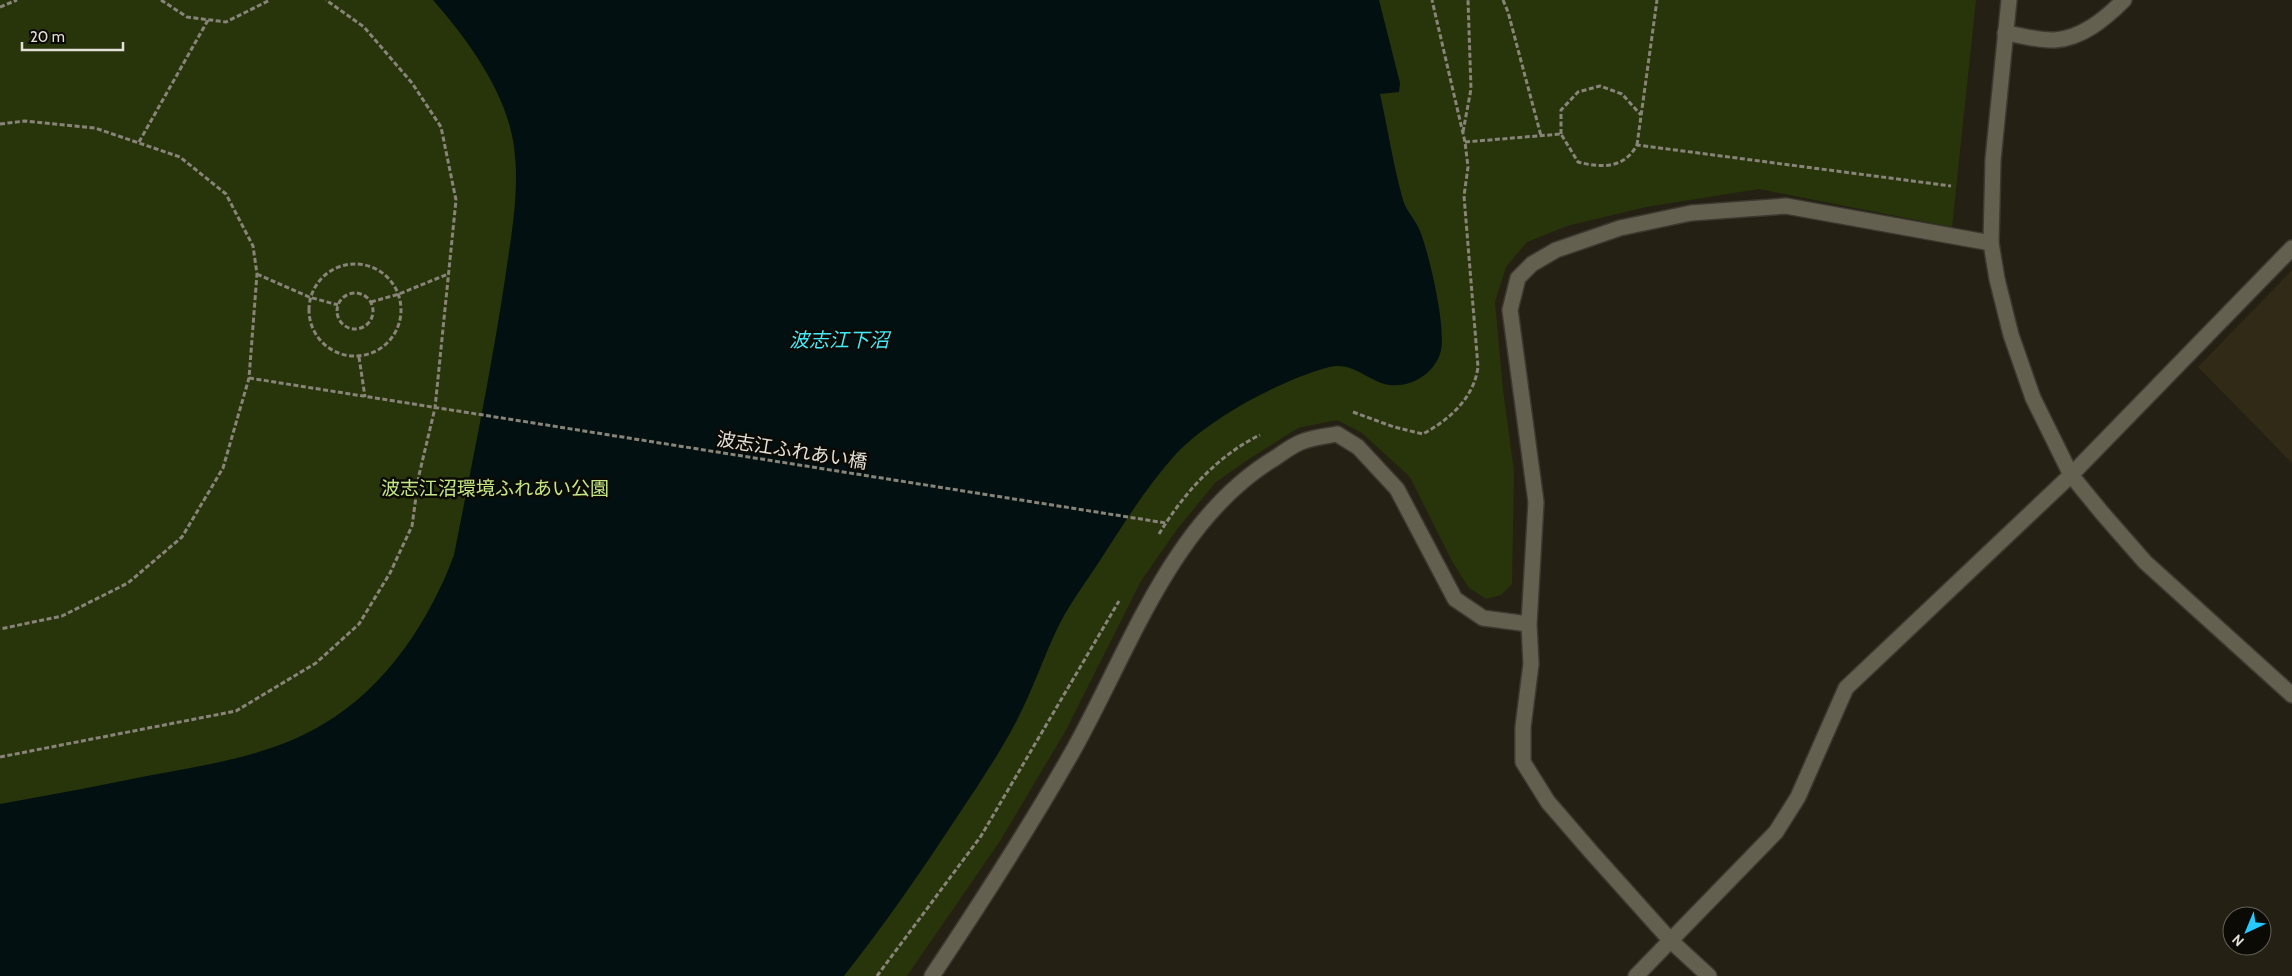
<svg xmlns="http://www.w3.org/2000/svg" width="2292" height="976" viewBox="0 0 2292 976" font-family="Cabin,'Noto Sans JP',sans-serif">
	<style>
		.built { fill: #302a16 }
		.green { fill: #28350b }
		.water { fill: #031011 }
		.lines { fill: none; stroke-linecap: round; stroke-linejoin: round }
		.lane-casing { stroke: #3d3931; stroke-width: 18 }
		.street-casing { stroke: #3d3931; stroke-width: 18 }
		.secondary-casing { stroke: #3d3931; stroke-width: 18 }
		.path { stroke: #888479; stroke-width: 3; stroke-dasharray: 5 2.5; stroke-linecap: butt }
		.lane { stroke: #646050; stroke-width: 15 }
		.street { stroke: #646050; stroke-width: 15 }
		.secondary { stroke: #646050; stroke-width: 15 }
		.labels { text-anchor: middle; stroke-width: 5; stroke-linejoin: round; paint-order: stroke }
		.street-label { font-size: 19px; fill: #e3e0d7; stroke: #0c0a05 }
		.park-label { font-size: 19px; fill: #c4e783; stroke: #0c0a05 }
		.water-label { font-size: 20px; font-style: italic; fill: #43e9f8; stroke: #0c0a05 }
	</style>
	<rect width="100%" height="100%" fill="#242013"/>
	<!-- built -->
	<path class="built" d="M2292 270V463L2198 367Z"/>
	<!-- green -->
	<path class="green" d="M0 0H1976L1952 227 1759 189 1646 207 1567 226 1527 242 1506 267 1495 302 1503 390 1514 471 1512 584 1501 595 1486 599 1469 588 1452 561 1410 477 1362 433 1337 420 1298 428 1249 459 1216 482 1178 528 1141 581 1066 730 1000 841 907 976H0Z"/>
	<!-- water -->
	<path class="water" d="M433 0H1379L1400 83 1399 92 1380 94C1388 129 1393 165 1403 200 1406 211 1416 220 1420 231 1429 253 1448 333 1440 354 1432 377 1405 391 1381 383 1360 375 1350 361 1326 368 1279 381 1209 419 1176 454 1146 487 1123 525 1099 562 1086 582 1071 602 1060 623 1044 655 1033 690 1016 722 999 754 979 784 959 814 923 869 885 924 844 976H0V804C51 795 102 785 152 775 212 764 273 755 325 723 386 687 430 620 454 555 472 463 491 372 505 279 511 237 520 191 514 147 507 93 468 40 433 0Z"/>
	<g class="lines">
		<defs>
			<path id="lane" d="M2071 475 2292 248"/>
			<path id="street" d="M2005 33C2020 35 2039 41 2055 40 2082 38 2105 19 2124 0
				M932 976C982 901 1030 827 1074 749 1130 649 1172 520 1275 458 1284 452 1294 444 1304 441 1315 437 1327 436 1337 434L1358 447 1397 489 1455 599 1483 618 1529 624
				M1636 976 1776 832 1798 797 1846 688 2071 475
				M1709 976 1671 941 1593 854 1548 802 1523 762V727L1531 664 1529 624 1536 502 1510 310 1518 278 1532 264 1556 250 1620 228 1691 213 1786 206 1991 243"/>
			<path id="secondary" d="M2009 0 1993 160 1991 243 1997 279 2011 335 2033 398 2071 475 2103 514 2145 562 2292 695"/>
		</defs>
		<!-- lane casing -->
		<use href="#lane" class="lane-casing"/>
		<!-- street casing -->
		<use href="#street" class="street-casing"/>
		<!-- secondary casing -->
		<use href="#secondary" class="secondary-casing"/>
		<!-- path -->
		<path class="path" d="M161 0 187 17 226 22 270 0
			M1503 0 1508 12 1541 136
			M0 7 17 0
			M0 124 25 121 95 128 180 157 226 194 253 246 257 274 249 378 223 468 182 537 128 583 62 616 0 629
			M1463 132 1471 89 1468 0
			M1561 134V110L1578 92 1600 86 1622 94 1641 115
			M139 142 208 20
			M1465 142 1561 134 1578 162C1601 168 1624 169 1637 145L1951 186
			M1637 145 1657 0
			M309 310a46 46 0 1 1 92 0a46 46 0 1 1-92 0Z
			M257 274 309 297 338 305
			M337 311a18 18 0 1 1 36 0a18 18 0 1 1-36 0Z
			M371 302 399 294 448 274
			M359 357 365 397
			M249 378 1166 523
			M1353 412 1394 427 1423 434C1449 420 1474 398 1478 367L1464 196 1468 167 1465 142 1432 0
			M1159 534C1183 494 1218 455 1260 435
			M0 757 236 711 316 663 359 624 390 573 412 526 419 475 435 408 456 200 441 127 412 83 364 27 326 0
			M877 976 981 836 1119 601"/>
		<!-- lane -->
		<use href="#lane" class="lane"/>
		<!-- street -->
		<use href="#street" class="street"/>
		<!-- secondary -->
		<use href="#secondary" class="secondary"/>
	</g>
	<g class="labels">
		<!-- street labels -->
		<g class="street-label">
			<text transform="translate(792 450) rotate(9)" y="7">波志江ふれあい橋</text>
		</g>
		<!-- park labels -->
		<g class="park-label">
			<text x="495" y="495">波志江沼環境ふれあい公園</text>
		</g>
		<!-- water labels -->
		<g class="water-label">
			<text x="839" y="347">波志江下沼</text>
		</g>
	</g>
	<!-- north arrow -->
	<g transform="translate(2247 931) rotate(224)"><circle r="24" fill="#0c0a05" stroke="#626059"/>
	<path d="M0-4L9 19L0 12L-9 19Z" fill="#26c9fe"/>
	<text y="-8" font-size="14" font-weight="bold" text-anchor="middle" fill="#e3e0d7">N</text>
	</g>
	<!-- scale -->
	<path d="M22 42v8h101v-8" fill="none" stroke="#e3e0d7" stroke-width="2.5"/>
	<text x="30" y="42" font-size="15" fill="#e3e0d7" stroke="#0c0a05" stroke-width="4" paint-order="stroke">20 m</text>
</svg>
